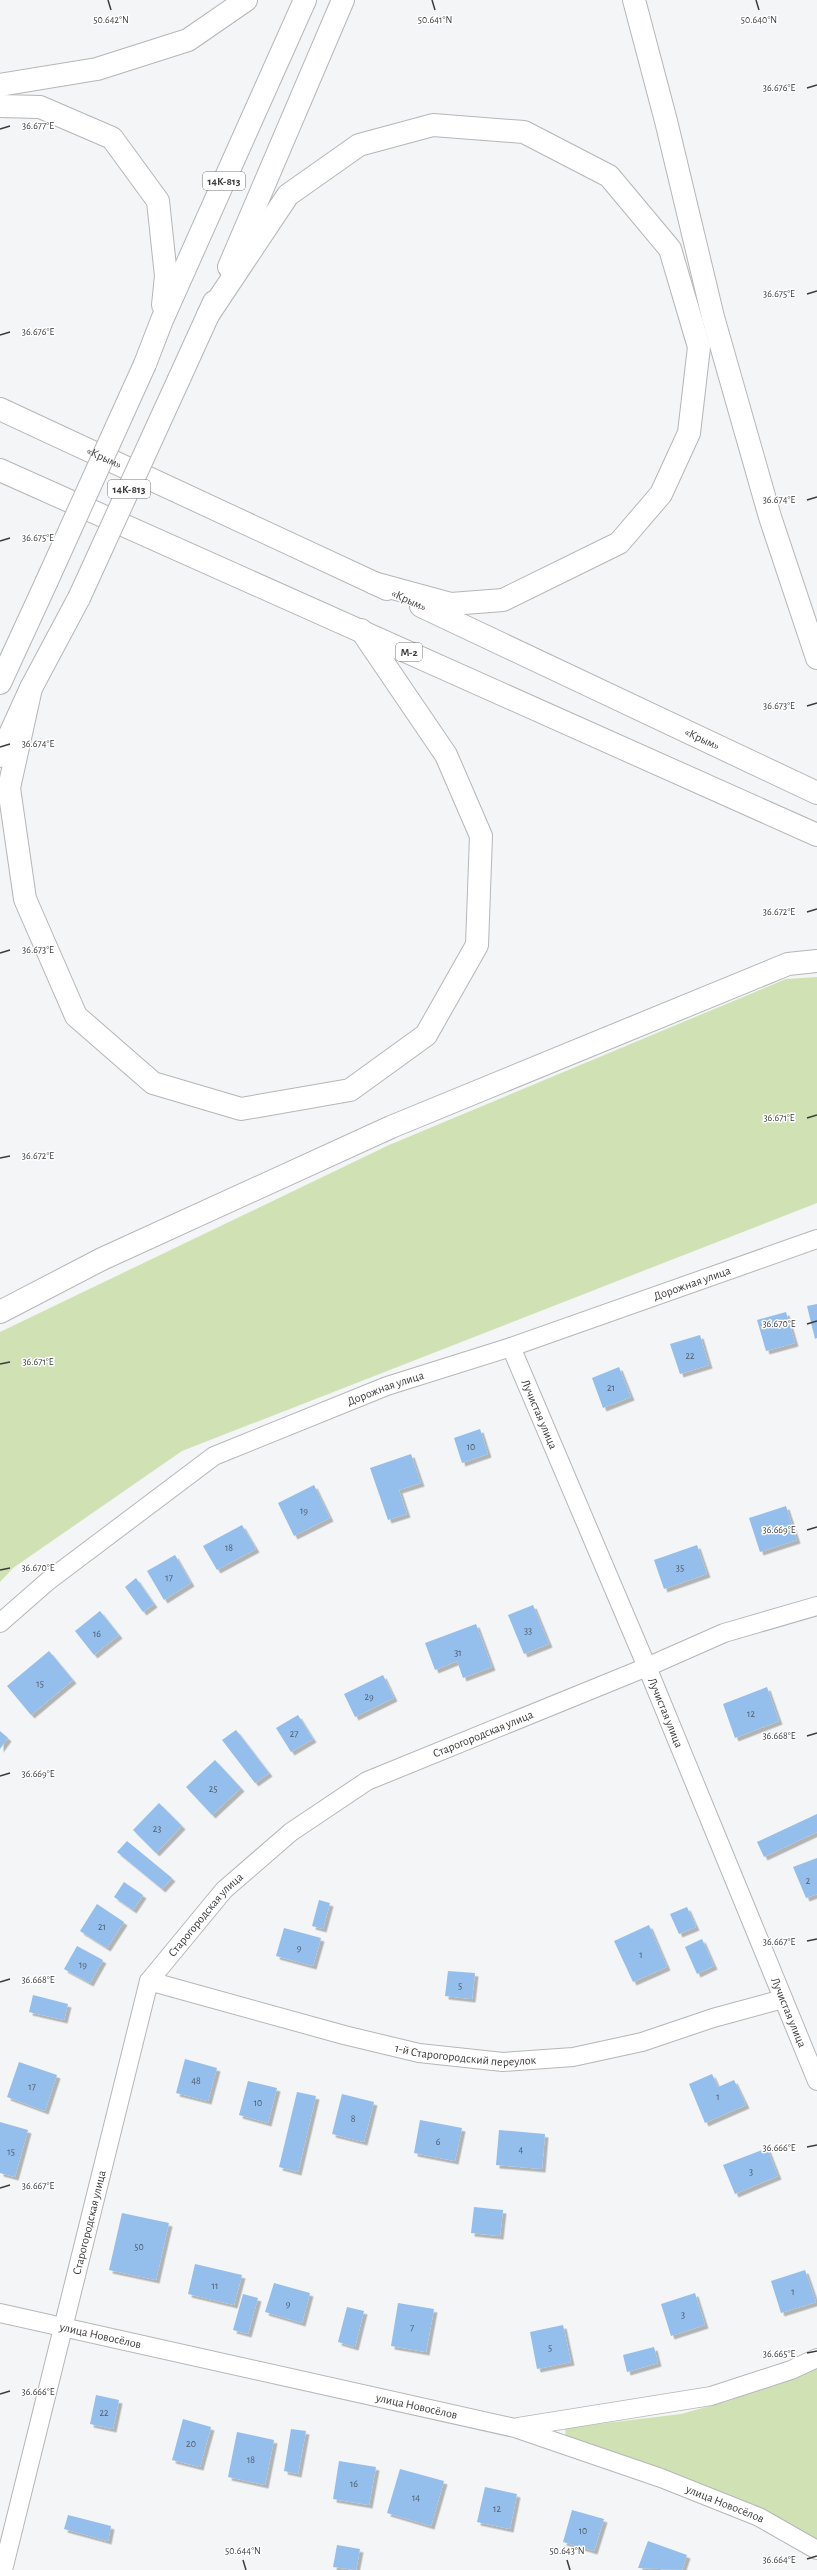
<svg xmlns="http://www.w3.org/2000/svg" width="817" height="2570" viewBox="0 0 817 2570" font-family="'Alegreya Sans',sans-serif">
	<style>
		.green { fill: #d0e2b3 }
		.building { fill: #94beec; filter: url(#shadow) }
		.lines { fill: none; stroke-linecap: round; stroke-linejoin: round }
		.minor-casing { stroke: #b5b6b8; stroke-width: 20 }
		.primary-casing { stroke: #b5b6b8; stroke-width: 24 }
		.minor { stroke: #fff; stroke-width: 18 }
		.primary { stroke: #fff; stroke-width: 22 }
		.primary-bridge-casing { stroke: #b5b6b8; stroke-width: 24; stroke-linecap: butt }
		.primary-bridge { stroke: #fff; stroke-width: 22 }
		.ticks { fill: none; stroke: #3b3b3c; stroke-width: 1.5 }
		.labels { text-anchor: middle; stroke-width: 3; stroke-linejoin: round; paint-order: stroke }
		.number-label { font-size: 10px; fill: #515c68 }
		.shield { fill: #fff; stroke: #767676; stroke-width: 1 }
		.shield-label { font-size: 11px; font-weight: bold; fill: #3b3b3c }
		.street-label { font-size: 12px; fill: #3b3b3c; stroke: #fff }
		.ticks-label { font-size: 10px; text-anchor: middle; fill: #3b3b3c; stroke: #fff; stroke-width: 3; stroke-linejoin: round; paint-order: stroke }
	</style>
	<defs>
		<filter id="shadow"><feDropShadow dx="3.5" dy="3.5" stdDeviation="0" flood-color="#0004"/></filter>
	</defs>
	<rect width="100%" height="100%" fill="#f3f5f6"/>
	<!-- green -->
	<path class="green" d="M817 977V1203L182 1451 13 1568 0 1582V1332L389 1145 786 979Z
		M817 2363V2540L672 2473 566 2438 565 2428 681 2414 731 2400Z"/>
	<!-- building -->
	<path class="building" d="M817 1304V1338L815 1339 807 1306Z
		M786 1312 795 1343 766 1351 757 1320Z
		M700 1335 709 1365 680 1374 670 1344Z
		M619 1367 631 1397 603 1408 592 1378Z
		M480 1429 488 1454 462 1463 454 1438Z
		M411 1454 421 1483 399 1490 407 1514 388 1520 370 1468Z
		M314 1485 330 1518 294 1536 278 1503Z
		M786 1506 797 1540 760 1552 749 1518Z
		M242 1525 256 1549 217 1570 203 1546Z
		M697 1545 707 1574 664 1589 654 1560Z
		M175 1555 191 1583 164 1600 147 1571Z
		M136 1578 154 1604 143 1612 125 1587Z
		M533 1605 549 1644 524 1654 508 1615Z
		M100 1611 119 1635 94 1655 75 1631Z
		M476 1624 492 1667 463 1678 457 1661 435 1670 425 1643Z
		M49 1651 73 1680 31 1715 7 1686Z
		M383 1675 394 1698 355 1717 344 1694Z
		M767 1687 779 1721 735 1738 723 1704Z
		M298 1715 313 1739 291 1752 276 1728Z
		M236 1730 269 1773 255 1783 222 1740Z
		M0 1731 8 1738 0 1749Z
		M215 1760 241 1788 212 1815 186 1787Z
		M159 1803 182 1826 156 1853 133 1830Z
		M817 1814V1832L764 1857 757 1842Z
		M127 1841 172 1878 162 1889 117 1852Z
		M817 1858V1894L806 1898 793 1867Z
		M124 1882 143 1895 133 1910 114 1897Z
		M319 1900 330 1903 323 1929 312 1926Z
		M97 1904 124 1922 107 1948 80 1931Z
		M687 1907 696 1927 679 1934 670 1914Z
		M649 1925 667 1967 633 1982 614 1941Z
		M284 1928 321 1938 313 1966 276 1956Z
		M702 1939 714 1966 697 1974 685 1947Z
		M77 1946 103 1960 90 1983 64 1969Z
		M448 1971 475 1973 472 1999 445 1996Z
		M33 1995 68 2004 64 2020 29 2012Z
		M185 2059 217 2068 208 2101 176 2093Z
		M19 2062 57 2075 45 2111 7 2097Z
		M712 2074 718 2087 734 2080 746 2105 705 2123 689 2084Z
		M248 2081 277 2088 268 2123 239 2115Z
		M297 2092 316 2096 298 2172 279 2167Z
		M342 2094 374 2102 364 2142 332 2134Z
		M420 2120 462 2128 455 2161 414 2153Z
		M0 2122 28 2130 15 2177 0 2173Z
		M499 2130 545 2134 542 2169 496 2165Z
		M767 2148 778 2176 735 2194 723 2165Z
		M474 2207 503 2210 500 2236 471 2233Z
		M122 2213 169 2223 156 2280 109 2270Z
		M195 2264 242 2275 234 2305 188 2294Z
		M805 2270 816 2302 781 2313 771 2281Z
		M274 2283 310 2293 302 2323 265 2312Z
		M695 2293 705 2325 671 2336 661 2304Z
		M243 2294 258 2298 248 2334 233 2330Z
		M398 2303 434 2309 426 2352 391 2346Z
		M347 2307 364 2311 355 2347 338 2342Z
		M563 2325 571 2362 537 2369 530 2332Z
		M654 2347 658 2363 627 2372 623 2355Z
		M96 2395 119 2400 113 2429 90 2424Z
		M183 2419 211 2427 200 2467 172 2460Z
		M291 2429 306 2431 298 2474 284 2471Z
		M237 2432 274 2440 265 2485 228 2477Z
		M339 2461 376 2467 369 2505 333 2499Z
		M400 2469 444 2481 431 2526 387 2513Z
		M485 2487 517 2494 510 2529 477 2522Z
		M572 2510 604 2519 594 2551 563 2542Z
		M68 2515 111 2526 108 2541 64 2529Z
		M648 2541 687 2555 682 2570 638 2568Z
		M337 2545 360 2549 356 2570 333 2567Z"/>
	<g class="lines">
		<defs>
			<g id="minor">
				<path id="s1" d="M511 1347 647 1667 817 2081"/>
				<path id="s2" d="M0 1623 48 1581 214 1456 387 1386 511 1347 817 1239"/>
				<path id="s3" d="M149 1981 344 2035 419 2053 503 2062 573 2057 642 2042 713 2018 783 1999"/>
				<path id="s4" d="M0 2313 515 2428 661 2478 759 2517 817 2550"/>
				<path d="M518 2427 711 2396 791 2370 817 2358"/>
				<path id="s5" d="M3 2570 149 1981 224 1890 291 1832 367 1781 647 1667 724 1633 817 1606"/>
			</g>
			<g id="primary">
				<path d="M634 0 666 121 713 317 770 517 817 658"/>
				<path d="M0 85 97 69 188 40 246 0"/>
				<path d="M0 106 40 107 112 138 158 201 166 276 163 305"/>
				<path d="M229 267 343 0"/>
				<path d="M208 315 288 195 359 145 433 125 524 132 609 176 670 249 699 347 689 433 661 494 619 543 503 600 451 604 374 583"/>
				<path d="M145 364 162 320 305 0"/>
				<path d="M179 379 214 302"/>
				<path id="s6" d="M0 409 387 589"/>
				<path d="M0 470 817 835"/>
				<path id="s7" d="M421 606 817 793"/>
				<path d="M0 683 46 583"/>
				<path d="M31 688 9 788 25 899 76 1016 153 1083 241 1109 350 1090 426 1035 477 945 481 836 446 755 361 630"/>
				<path d="M0 756 31 688 79 598"/>
				<path d="M0 1312 102 1259 391 1127 788 964 817 961"/>
			</g>
		</defs>
		<!-- minor casing -->
		<use href="#minor" class="minor-casing"/>
		<!-- primary casing -->
		<use href="#primary" class="primary-casing"/>
		<!-- minor -->
		<use href="#minor" class="minor"/>
		<!-- primary -->
		<use href="#primary" class="primary"/>
		<defs>
			<path id="primary-bridge" d="M46 583 145 364
				M79 598 179 379"/>
		</defs>
		<!-- primary-bridge casing -->
		<use href="#primary-bridge" class="primary-bridge-casing"/>
		<!-- primary-bridge -->
		<use href="#primary-bridge" class="primary-bridge"/>
	</g>
	<!-- ticks -->
	<path class="ticks" d="M108 0 111 10M432 0 435 10M756 0 759 10M807 88 817 85M0 129 10 126M807 294 817 291M0 335 10 332M807 500 817 497M0 541 10 538M807 706 817 703M0 747 10 744M807 912 817 909M0 953 10 950M807 1118 817 1115M0 1158 10 1156M807 1324 817 1321M0 1364 10 1362M807 1530 817 1527M0 1570 10 1568M807 1736 817 1733M0 1776 10 1773M807 1941 817 1939M0 1982 10 1979M807 2147 817 2145M0 2188 10 2185M807 2353 817 2351M0 2394 10 2391M807 2559 817 2556M243 2560 246 2570M567 2560 570 2570"/>
	<g class="labels">
		<!-- number labels -->
		<g class="number-label">
			<text x="690" y="1359">22</text>
			<text x="611" y="1391">21</text>
			<text x="471" y="1450">10</text>
			<text x="304" y="1514">19</text>
			<text x="229" y="1551">18</text>
			<text x="680" y="1571">35</text>
			<text x="169" y="1581">17</text>
			<text x="528" y="1634">33</text>
			<text x="97" y="1637">16</text>
			<text x="458" y="1656">31</text>
			<text x="40" y="1687">15</text>
			<text x="369" y="1700">29</text>
			<text x="751" y="1717">12</text>
			<text x="294" y="1737">27</text>
			<text x="213" y="1792">25</text>
			<text x="157" y="1832">23</text>
			<text x="808" y="1884">2</text>
			<text x="102" y="1930">21</text>
			<text x="299" y="1951">9</text>
			<text x="641" y="1958">1</text>
			<text x="83" y="1968">19</text>
			<text x="460" y="1989">5</text>
			<text x="196" y="2084">48</text>
			<text x="32" y="2090">17</text>
			<text x="718" y="2100">1</text>
			<text x="258" y="2106">10</text>
			<text x="353" y="2122">8</text>
			<text x="438" y="2145">6</text>
			<text x="521" y="2153">4</text>
			<text x="11" y="2155">15</text>
			<text x="751" y="2175">3</text>
			<text x="139" y="2250">50</text>
			<text x="215" y="2289">11</text>
			<text x="793" y="2295">1</text>
			<text x="288" y="2307">9</text>
			<text x="683" y="2318">3</text>
			<text x="412" y="2331">7</text>
			<text x="550" y="2351">5</text>
			<text x="104" y="2416">22</text>
			<text x="191" y="2447">20</text>
			<text x="251" y="2463">18</text>
			<text x="354" y="2487">16</text>
			<text x="416" y="2501">14</text>
			<text x="497" y="2512">12</text>
			<text x="583" y="2534">10</text>
		</g>
		<!-- shield labels -->
		<g class="shield">
			<rect x="203" y="172" width="42" height="18" rx="3"/>
			<rect x="108" y="480" width="42" height="18" rx="3"/>
			<rect x="396" y="643" width="26" height="18" rx="3"/>
		</g>
		<g class="shield-label">
			<text x="224" y="185">14К-813</text>
			<text x="129" y="493">14К-813</text>
			<text x="409" y="656">М-2</text>
		</g>
		<!-- street labels -->
		<g class="street-label">
			<text dy="4" stroke="none"><textPath href="#s6" startOffset="115">«Крым»</textPath></text>
			<text transform="translate(409 600) rotate(25)" y="4">«Крым»</text>
			<text dy="4" stroke="none"><textPath href="#s7" startOffset="311">«Крым»</textPath></text>
			<text dy="4" stroke="none"><textPath href="#s2" startOffset="780">Дорожная улица</textPath></text>
			<text dy="4" stroke="none"><textPath href="#s2" startOffset="456">Дорожная улица</textPath></text>
			<text dy="4" stroke="none"><textPath href="#s1" startOffset="73">Лучистая улица</textPath></text>
			<text dy="4" stroke="none"><textPath href="#s1" startOffset="397">Лучистая улица</textPath></text>
			<text dy="4" stroke="none"><textPath href="#s5" startOffset="1030">Старогородская улица</textPath></text>
			<text dy="4" stroke="none"><textPath href="#s5" startOffset="694">Старогородская улица</textPath></text>
			<text dy="4" stroke="none"><textPath href="#s1" startOffset="721">Лучистая улица</textPath></text>
			<text dy="4" stroke="none"><textPath href="#s3" startOffset="326">1-й Старогородский переулок</textPath></text>
			<text dy="4" stroke="none"><textPath href="#s5" startOffset="358">Старогородская улица</textPath></text>
			<text dy="4" stroke="none"><textPath href="#s4" startOffset="103">улица Новосёлов</textPath></text>
			<text dy="4" stroke="none"><textPath href="#s4" startOffset="427">улица Новосёлов</textPath></text>
			<text dy="4" stroke="none"><textPath href="#s4" startOffset="751">улица Новосёлов</textPath></text>
		</g>
	</g>
	<g class="ticks-label">
		<text x="111" y="23">50.642°N</text>
		<text x="435" y="23">50.641°N</text>
		<text x="759" y="23">50.640°N</text>
		<text x="779" y="91">36.676°E</text>
		<text x="38" y="129">36.677°E</text>
		<text x="779" y="297">36.675°E</text>
		<text x="38" y="335">36.676°E</text>
		<text x="779" y="503">36.674°E</text>
		<text x="38" y="541">36.675°E</text>
		<text x="779" y="709">36.673°E</text>
		<text x="38" y="747">36.674°E</text>
		<text x="779" y="915">36.672°E</text>
		<text x="38" y="953">36.673°E</text>
		<text x="779" y="1121">36.671°E</text>
		<text x="38" y="1159">36.672°E</text>
		<text x="779" y="1327">36.670°E</text>
		<text x="38" y="1365">36.671°E</text>
		<text x="779" y="1533">36.669°E</text>
		<text x="38" y="1571">36.670°E</text>
		<text x="779" y="1739">36.668°E</text>
		<text x="38" y="1777">36.669°E</text>
		<text x="779" y="1945">36.667°E</text>
		<text x="38" y="1983">36.668°E</text>
		<text x="779" y="2151">36.666°E</text>
		<text x="38" y="2189">36.667°E</text>
		<text x="779" y="2357">36.665°E</text>
		<text x="38" y="2395">36.666°E</text>
		<text x="243" y="2554">50.644°N</text>
		<text x="567" y="2554">50.643°N</text>
		<text x="779" y="2563">36.664°E</text>
	</g>
</svg>
